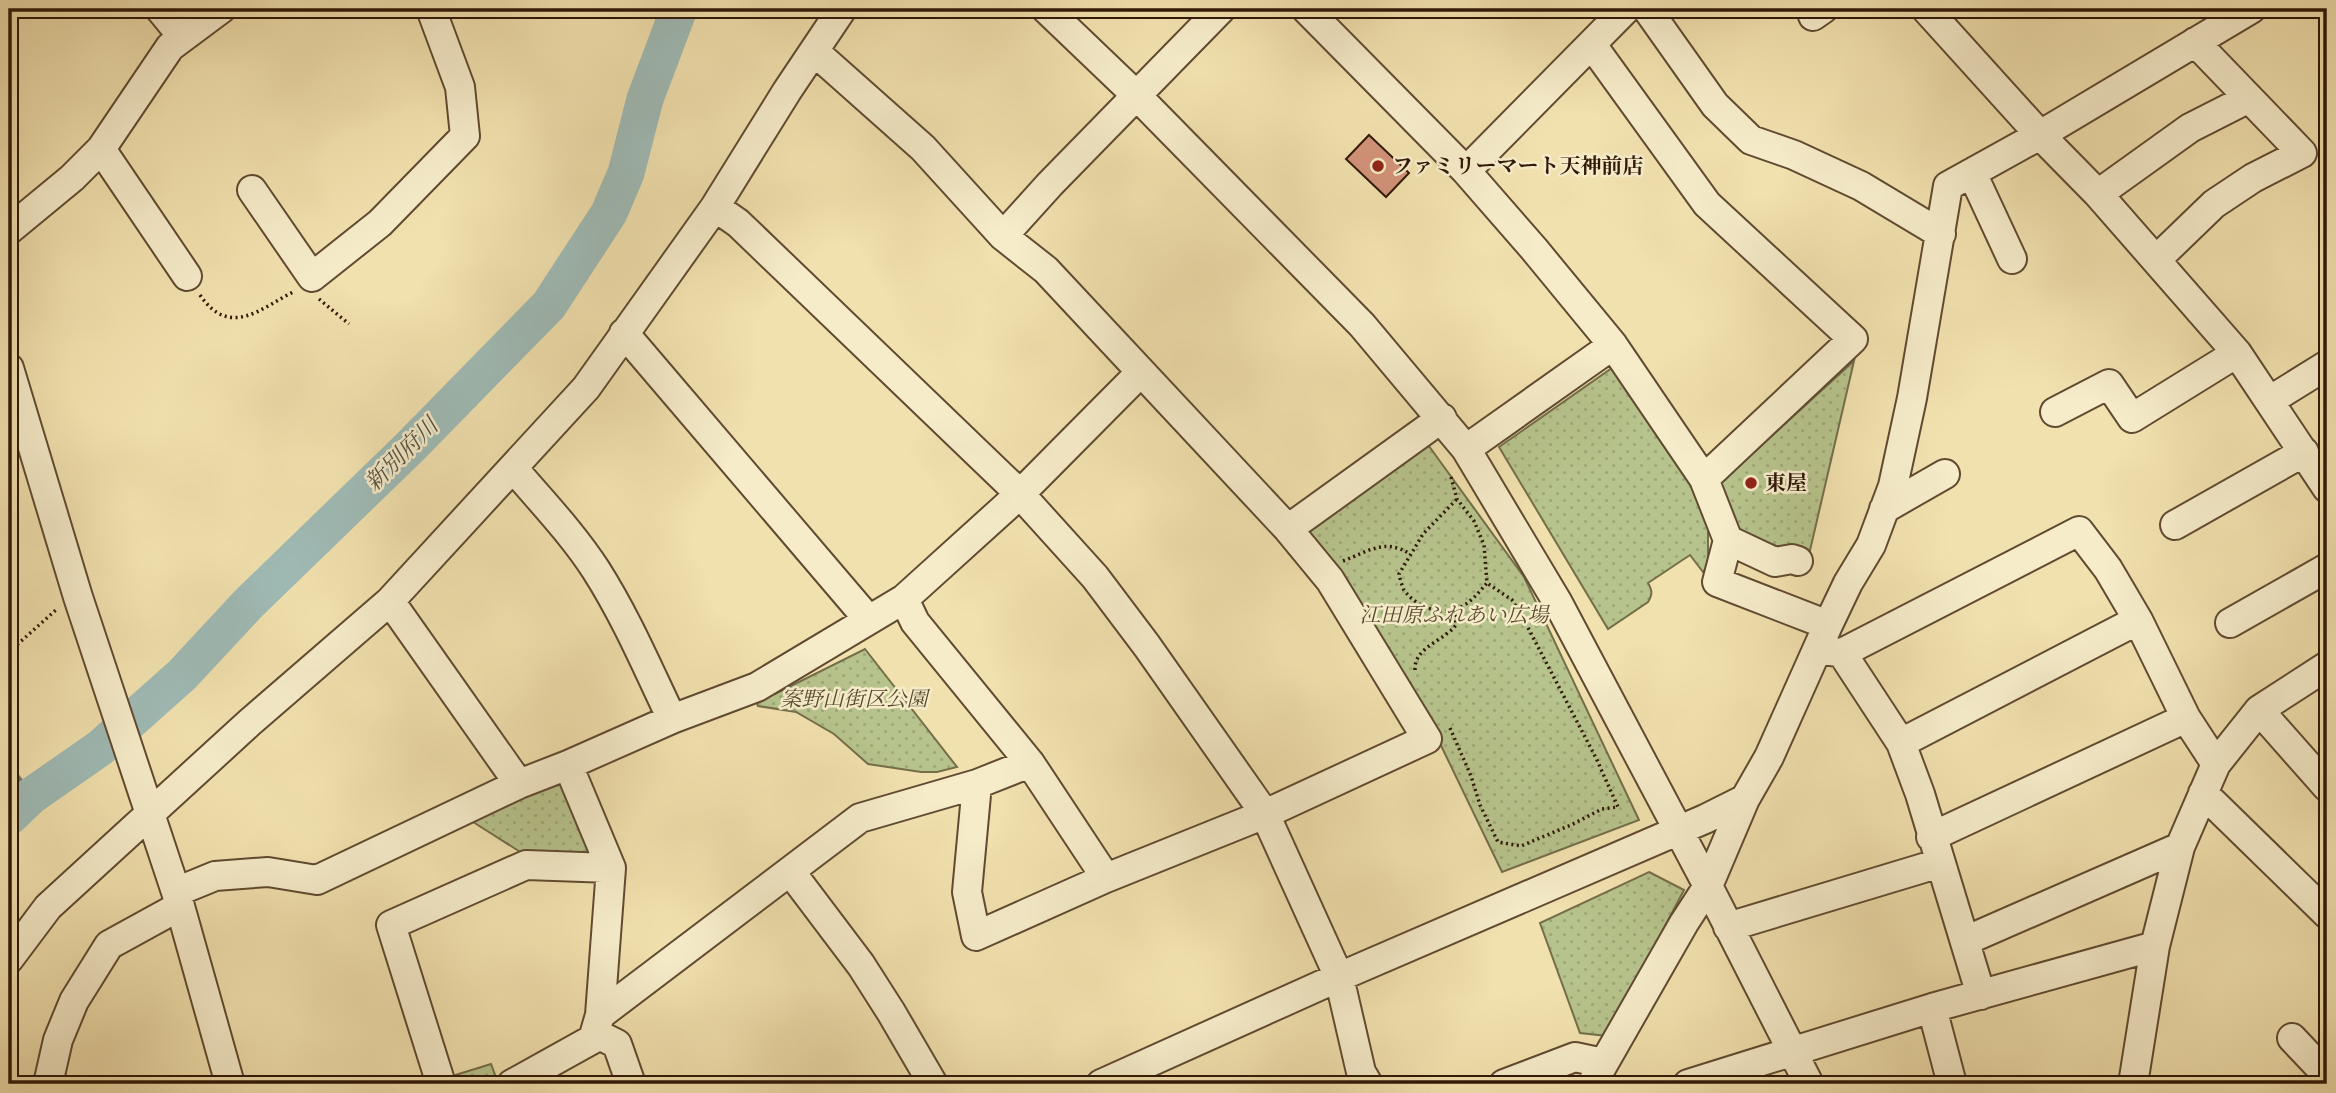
<svg xmlns="http://www.w3.org/2000/svg" width="2336" height="1093" viewBox="0 0 2336 1093" font-family="'IM FELL Great Primer','Noto Serif JP',serif">
	<style>
		.grass { fill: url(#grass-dots); stroke: #746e4a; stroke-width: 2 }
		.lines { fill: none; stroke-linecap: round; stroke-linejoin: round }
		.stream { stroke: #737a70; stroke-width: 6 }
		.river { stroke: #9fbbb6; stroke-width: 37 }
		.building { fill: #d3937a; stroke: #301807; stroke-width: 2 }
		.minor-casing { stroke: #604a31; stroke-width: 32 }
		.path { stroke: #301807; stroke-width: 3.5; stroke-dasharray: 2 3.5; stroke-linecap: butt }
		.minor { stroke: #f6ecca; stroke-width: 28 }
		.poi-dot { fill: #8f2418; stroke: #f6ecca; stroke-width: 2.5 }
		.labels { text-anchor: middle; stroke-width: 5; stroke-linejoin: round; paint-order: stroke }
		.poi-label { font-size: 21px; font-weight: bold; fill: #301807; stroke: #f6ecca; text-anchor: start }
		.park-label { font-size: 21px; font-style: italic; fill: #584b2f; stroke: #f6ecca }
		.water-label { font-size: 23px; font-style: italic; fill: #575144; stroke: #f6ecca }
	</style>
	<defs>
		<pattern id="grass-dots" width="8" height="8" patternUnits="userSpaceOnUse" patternTransform="scale(1.75)"><rect width="8" height="8" fill="#b7c38c"/><path d="M2 2h.1M6 6h.1" fill="none" stroke="#9ea777" stroke-width="1.8" stroke-linecap="round"/></pattern>
	</defs>
	<rect width="100%" height="100%" fill="#f1e1ae"/>
	<filter id="stains"><feTurbulence type="fractalNoise" baseFrequency=".00286" numOctaves="4"/><feColorMatrix values="0 0 0 0 .2 0 0 0 0 .09 0 0 0 0 .02 0 0 0 .5 -.17"/></filter>
	<radialGradient id="worn" r=".72"><stop offset=".6" stop-color="#630" stop-opacity="0"/><stop offset="1" stop-color="#630" stop-opacity=".3"/></radialGradient>
	<!-- grass -->
	<path class="grass" d="M1854 361 1808 559 1739 531 1719 484Z
		M1612 368 1694 489 1708 523V569L1703 572 1690 555 1648 583C1652 590 1653 594 1648 602L1608 629 1499 447Z
		M1426 442 1524 577 1639 820 1502 872 1434 731 1305 531Z
		M865 649 957 767 937 772H921L868 764 834 734 796 712 758 706 755 698 775 694Z
		M564 779 594 854 525 855 470 820Z
		M1649 872 1684 890 1607 1036 1580 1033 1540 923Z
		M491 1064 498 1083 496 1084H451L449 1077Z"/>
	<g class="lines">
		<!-- stream -->
		<path class="stream" d="M9 766 31 796"/>
		<!-- river -->
		<path class="river" d="M9 817 31 796 100 748 182 675 248 604 410 447 549 305 609 213 626 173 645 99 679 9"/>
	</g>
	<!-- building -->
	<path class="building" d="M1369 135 1409 173 1386 197 1346 159Z"/>
	<g class="lines">
		<defs>
			<path id="minor" d="M160 9 183 37
				M1046 9 1137 96 1362 325 1466 449 1558 603 1708 886 1809 1084
				M1306 9 1466 171 1534 249 1613 345 1704 479 1728 540 1717 582 1828 625
				M1647 9 1715 105 1751 140 1794 155 1861 186 1941 234
				M1926 9 2040 135 2098 194 2237 353 2327 488
				M1813 16 1823 9
				M1592 45 1707 204 1853 339 1704 479
				M101 149 187 276
				M1466 171 1626 9
				M1972 173 2012 259
				M252 190 312 277 380 223 465 136 460 87 431 9
				M2098 194 2190 128 2249 98
				M715 207 738 223 1020 494 1095 577 1147 646 1265 814 1339 977 1361 1072 1368 1084
				M9 230 72 178 101 149 170 47 221 9
				M1003 236 1050 184 1221 9
				M2156 260 2214 204 2253 178 2302 153 2195 42
				M624 333 868 619
				M9 368 78 597 176 892 230 1084
				M2269 401 2327 365
				M2055 412 2109 384 2132 418 2237 353
				M1466 449 1613 345
				M514 469C542 502 572 533 596 570 626 617 648 669 672 719
				M1884 509 1945 474
				M2175 525 2304 452
				M1288 529 1442 418
				M1728 540 1775 562 1792 559 1798 561
				M904 599 915 622 1030 763 1106 878
				M390 601 519 784
				M2230 623 2327 568
				M1825 650 1842 653 1901 743 1920 794 1981 995
				M1842 653 2079 531 2108 569 2138 620 2186 718 2216 764
				M2259 710 2327 787
				M1901 743 2138 620
				M977 784 1030 763
				M2203 793 2327 914
				M1931 837 2186 718
				M790 871 861 965 891 1012 933 1084
				M176 892 215 876 268 872 317 880 519 784 568 765 672 719 757 687 904 599 1020 494 1141 372
				M1728 927 1940 863
				M1965 941 2180 847
				M9 959 48 907 249 723 390 601 586 388 715 207 787 91 842 9
				M1932 1008 1952 1084
				M600 1015 860 818 977 784 967 892 976 936 1106 878 1265 814 1427 739 1330 580 1288 529 1046 270 1003 236 923 148 815 52
				M595 1033 617 1044 631 1084
				M2292 1038 2327 1075
				M48 1084 58 1040 74 1001 109 945 180 906
				M441 1084 391 925 526 865 611 868
				M512 1084 593 1039 600 1015 611 868 568 765
				M1101 1084 1339 977 1705 819 1745 799
				M1504 1084 1575 1057 1603 1063
				M1592 1084 1684 923 1708 886 1745 799 1769 757 1828 625 1848 583 1871 545 1893 486 1912 398 1948 186 2040 135 2251 9
				M1688 1084 1932 1008 2155 946
				M2133 1084 2155 946 2180 847 2216 764 2259 710 2327 666"/>
		</defs>
		<!-- minor casing -->
		<use href="#minor" class="minor-casing"/>
		<!-- path -->
		<path class="path" d="M200 295C230 339 261 308 295 291
			M319 299 349 324
			M1451 477 1457 499 1474 521 1484 545 1487 583C1480 591 1473 600 1463 606 1444 618 1417 608 1404 590 1402 586 1400 579 1399 574L1423 534 1457 499
			M1343 561C1369 551 1385 538 1410 554
			M9 652 57 609
			M1415 670C1414 647 1444 641 1456 625L1455 610
			M1450 728 1471 776 1480 805 1498 842 1521 846 1571 825 1602 809 1618 807 1596 758 1524 620 1512 600 1487 583"/>
		<!-- minor -->
		<use href="#minor" class="minor"/>
	</g>
	<!-- markers -->
	<g class="poi-dot">
		<circle cx="1378" cy="166" r="7"/>
		<circle cx="1751" cy="483" r="7"/>
	</g>
	<g class="labels">
		<!-- poi labels -->
		<g class="poi-label">
			<text x="1392" y="173">ファミリーマート天神前店</text>
			<text x="1765" y="490">東屋</text>
		</g>
		<!-- park labels -->
		<g class="park-label">
			<text x="1454" y="622">江田原ふれあい広場</text>
			<text x="854" y="706">案野山街区公園</text>
		</g>
		<!-- water labels -->
		<g class="water-label">
			<text transform="translate(401 454) rotate(-45)" y="8">新別府川</text>
		</g>
	</g>
	<!-- margin -->
	<rect width="2336" height="1093" fill="none" stroke="#f1e1ae" stroke-width="35"/>
	<rect x="10" y="10" width="2315" height="1072" fill="none" stroke="#301807" stroke-width="3.5"/>
	<rect x="18" y="18" width="2301" height="1058" fill="none" stroke="#301807" stroke-width="2"/>
	<rect width="100%" height="100%" filter="url(#stains)"/>
	<rect width="100%" height="100%" fill="url(#worn)"/>
</svg>
